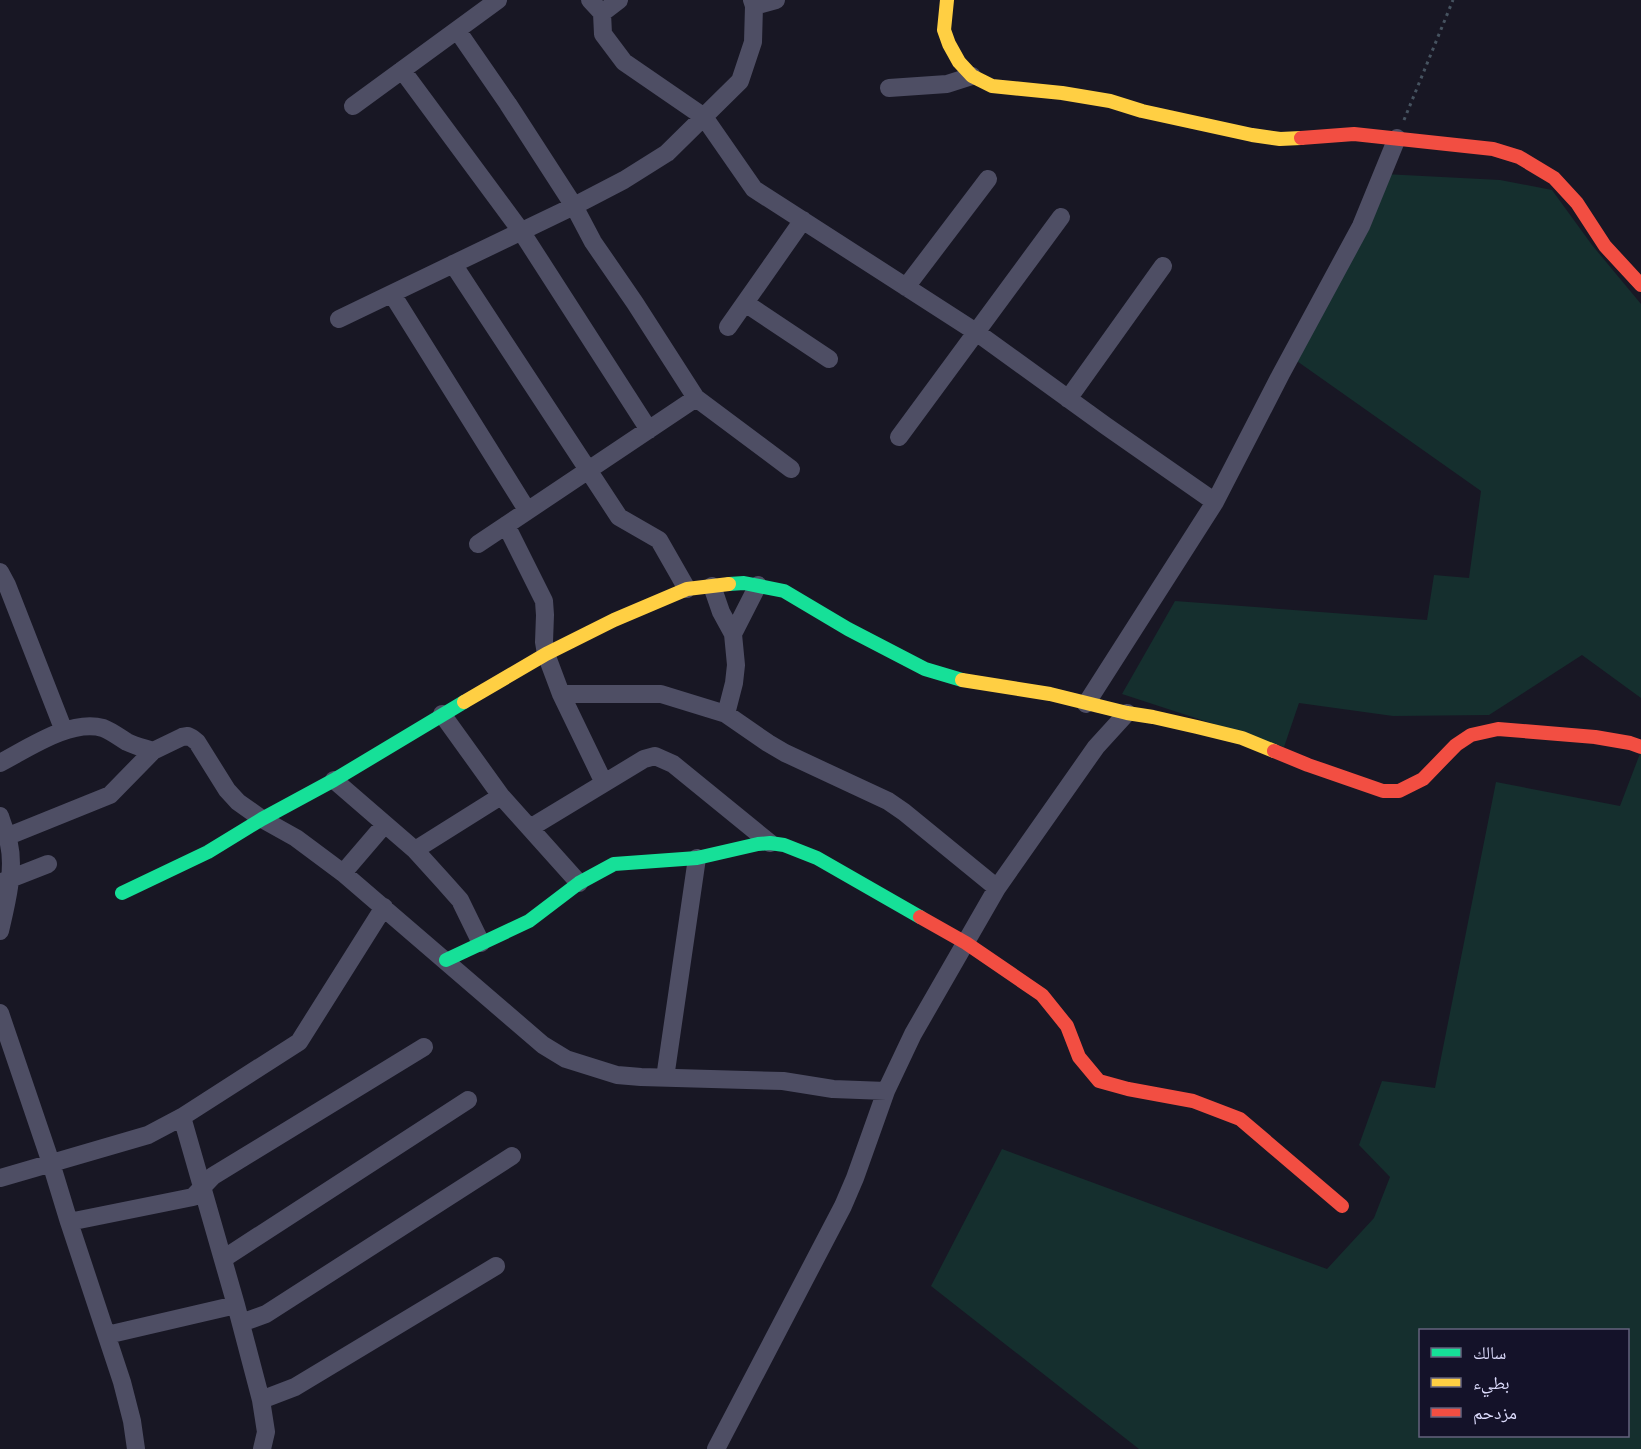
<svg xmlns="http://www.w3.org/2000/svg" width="1641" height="1449" viewBox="0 0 1641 1449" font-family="Cabin,'Noto Naskh Arabic',sans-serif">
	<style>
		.green { fill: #152f2e; fill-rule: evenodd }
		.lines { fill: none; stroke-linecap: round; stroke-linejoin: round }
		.path { stroke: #465360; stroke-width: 3; stroke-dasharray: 3 4.5; stroke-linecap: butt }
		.street { stroke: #4e4e64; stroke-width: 18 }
		.fast { stroke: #16e098; stroke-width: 14 }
		.slow { stroke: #ffcf43; stroke-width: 14 }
		.jam { stroke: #f24e42; stroke-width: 14 }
	</style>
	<rect width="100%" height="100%" fill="#181724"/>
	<!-- green -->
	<path class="green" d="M1384 174 1500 180 1552 190 1592 245 1641 304V698L1582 655 1489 715 1393 716 1299 703 1284 747 1122 694 1175 601 1427 620 1434 575 1469 578 1481 491 1294 359Z
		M1641 751V1449H1139L931 1286 1002 1149 1327 1269 1374 1218 1390 1177 1359 1145 1382 1081 1435 1088 1496 782 1620 806ZM1420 1330H1628V1436H1420Z"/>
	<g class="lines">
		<!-- path -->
		<path class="path" d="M1404 120 1453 0"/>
		<!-- street -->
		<path class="street" d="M590 0 602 13 603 34 624 62 704 117 754 189 976 332 1106 426 1215 502
			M754 6 776 0
			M602 13 619 0
			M457 30 508 104 574 206 593 242 635 303 696 398 791 469
			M402 70 521 231 649 430
			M889 88 947 84 972 76
			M353 106 498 0
			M453 264 619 517 659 540 687 589
			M906 287 988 179
			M392 294 527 510
			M745 303 829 359
			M339 319 574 206 624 180 667 153 740 81 753 42 754 6 752 0
			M728 327 803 220
			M1068 399 1163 266
			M899 437 1061 217
			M506 525 544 601 545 615 544 642 546 654 561 694 604 783
			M478 544 696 398
			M0 572 7 585 64 731
			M712 586 721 612 733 634 736 665 734 683 726 714
			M733 634 758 585
			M561 694H661L726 714 768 743 785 753 888 801 904 812 997 888
			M1086 704 1215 502 1281 374 1361 226 1397 138
			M442 714 501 796 579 883
			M0 763C29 748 70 719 103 728 111 731 119 737 127 742 135 746 144 748 153 751L182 737 188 736 192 738 197 742 227 790 238 802 262 819 296 838 343 873 543 1045 566 1059 617 1075 641 1077 783 1081 833 1089 886 1091
			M334 780 415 850 444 882 460 900 481 943
			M0 816C3 826 7 835 9 844 15 870 6 905 0 931
			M530 828 644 759 655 756 673 764 770 843
			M6 837 110 795 153 751
			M415 850 501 796
			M343 873 385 824
			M2 882 48 864
			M0 1013 51 1163 69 1222 122 1382 132 1421 136 1449
			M665 1078 697 858
			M182 1117 236 1305 261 1400 266 1432 262 1449
			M0 1178 148 1135 182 1117 299 1042 384 907
			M69 1222 193 1197 213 1176 424 1047
			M223 1259 468 1100
			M241 1323 266 1314 512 1156
			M107 1335 236 1305
			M261 1400 295 1387 496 1266
			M716 1449 843 1206 855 1178 886 1091 913 1034 997 888 1096 747 1127 713"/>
		<!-- fast -->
		<path class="fast" d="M729 584 744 583 784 591 848 629 925 669 962 680
			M122 893 208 852 262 819 334 780 464 702
			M446 960 529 921 579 883 614 864 697 858 758 844 770 843 784 845 817 858 920 917"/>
		<!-- slow -->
		<path class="slow" d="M947 0 944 30 949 44 959 62 972 76 992 86 1062 93 1110 101 1142 111 1252 135 1280 139 1301 138
			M962 680 1050 694 1127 713 1153 717 1197 727 1242 738 1274 751
			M464 702 546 654 614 620 687 589 729 584"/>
		<!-- jam -->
		<path class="jam" d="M1301 138 1354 134 1493 149 1519 157 1554 178 1577 203 1605 246 1641 285
			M1274 751 1308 765 1383 791H1399L1423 779 1456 745 1471 735 1498 729 1595 737 1630 743 1641 747
			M920 917 966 943 1042 995 1067 1026 1079 1057 1099 1081 1128 1089 1193 1101 1240 1119 1342 1206"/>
	</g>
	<!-- legend -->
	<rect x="1419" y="1329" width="210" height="108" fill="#141229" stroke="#64637e" stroke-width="1.5"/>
	<rect x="1431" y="1348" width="30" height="9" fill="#16e098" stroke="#64637e" stroke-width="1.5"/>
	<text x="1473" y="1359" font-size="18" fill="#dddcfd">سالك</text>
	<rect x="1431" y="1378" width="30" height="9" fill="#ffcf43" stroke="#64637e" stroke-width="1.5"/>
	<text x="1473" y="1389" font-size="18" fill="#dddcfd">بطيء</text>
	<rect x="1431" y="1408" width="30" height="9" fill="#f24e42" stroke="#64637e" stroke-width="1.5"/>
	<text x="1473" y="1419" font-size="18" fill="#dddcfd">مزدحم</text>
</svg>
